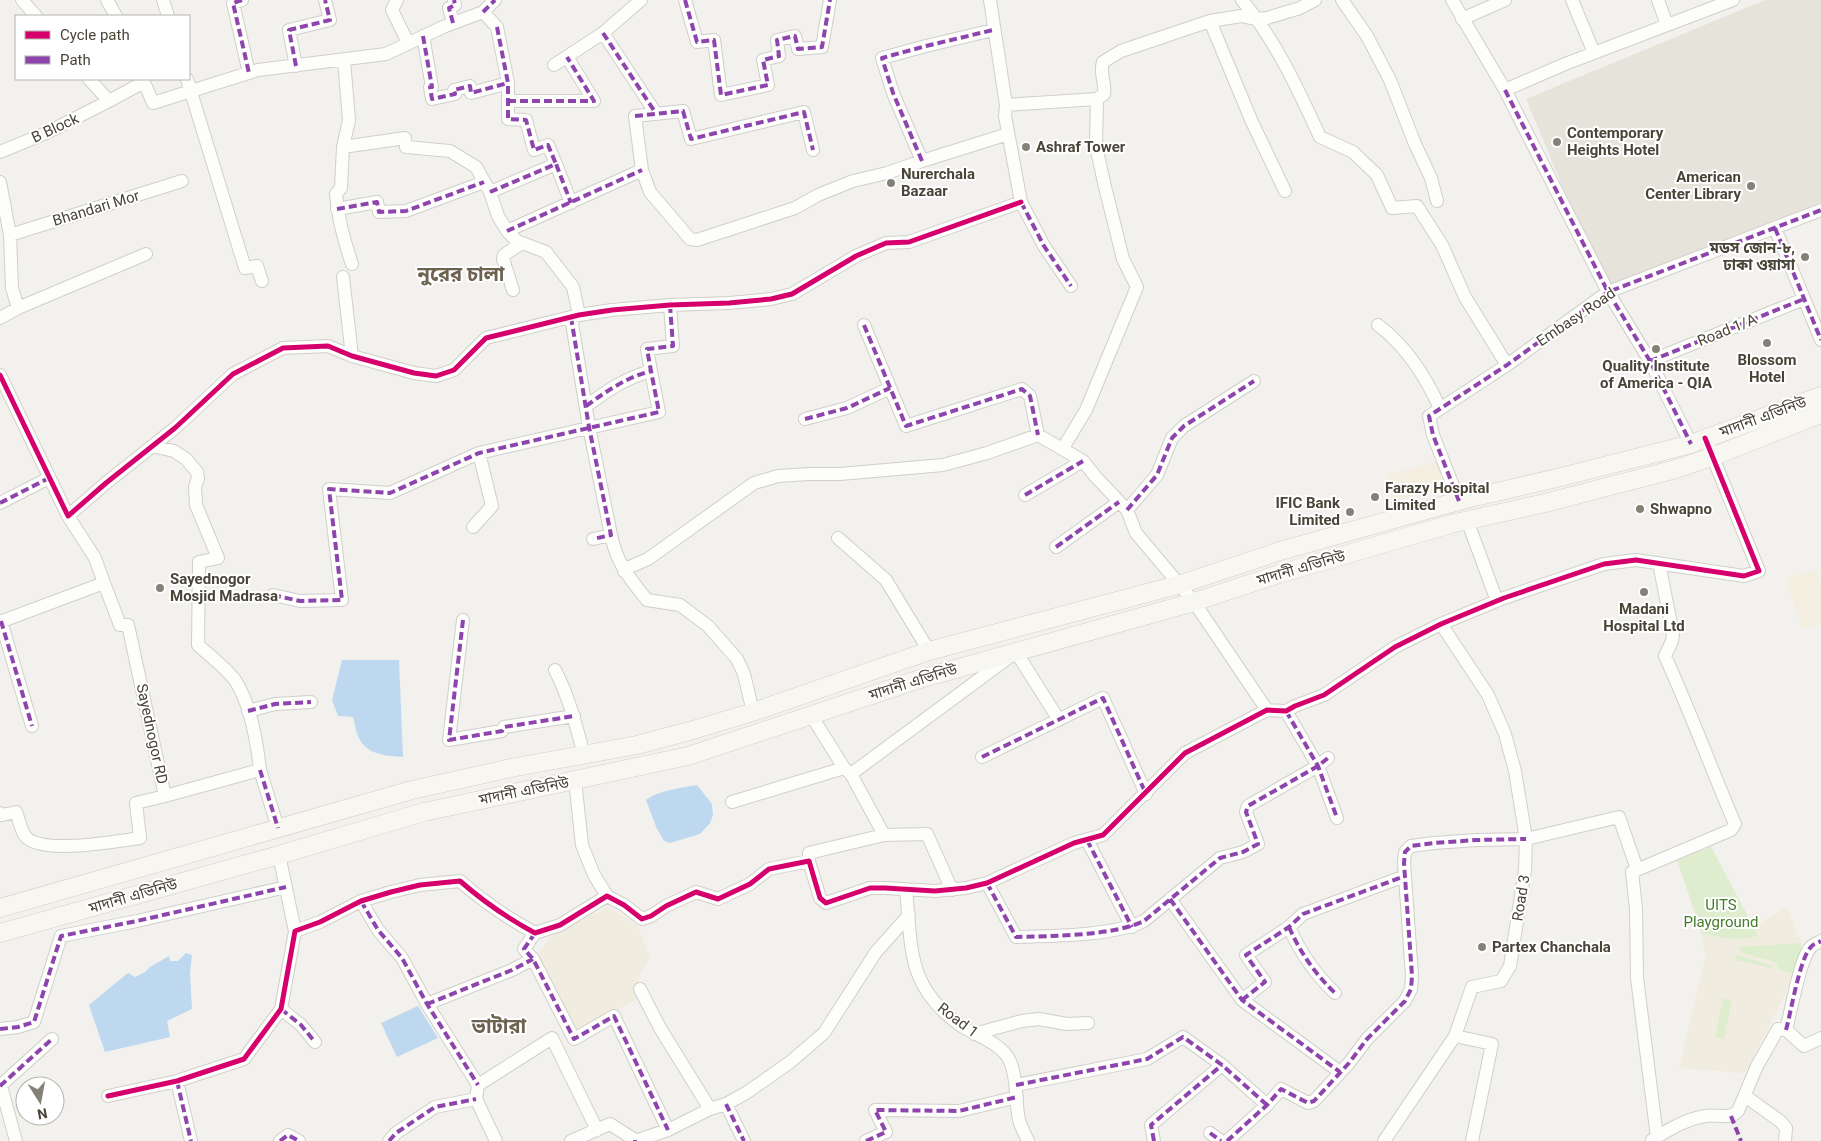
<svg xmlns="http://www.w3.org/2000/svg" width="1821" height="1141" viewBox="0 0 1821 1141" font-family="Roboto,'Noto Sans Bengali',sans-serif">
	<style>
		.residential { fill: #e6e3da }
		.commercial { fill: #f4eee0 }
		.education { fill: #f0ecdf }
		.green { fill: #deedcd }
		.water { fill: #bed8f0 }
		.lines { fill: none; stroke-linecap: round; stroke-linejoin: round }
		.street-casing { stroke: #d0cfca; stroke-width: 14 }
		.secondary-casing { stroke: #d2cfc4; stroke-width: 19 }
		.street { stroke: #fdfdfc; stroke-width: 12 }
		.secondary { stroke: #f7f6f0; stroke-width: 18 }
		.quiet { stroke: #8e44ad; stroke-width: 4; stroke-dasharray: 8 4; stroke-linecap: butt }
		.cycleway-casing { stroke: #fff; stroke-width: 8 }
		.cycleway { stroke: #d6006c; stroke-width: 5 }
		.poi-dot { fill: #848177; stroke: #fff; stroke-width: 2 }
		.labels { text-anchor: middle; stroke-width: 4; stroke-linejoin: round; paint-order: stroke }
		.street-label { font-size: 15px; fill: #494438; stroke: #fff }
		.poi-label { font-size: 15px; font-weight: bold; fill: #494438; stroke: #fff; text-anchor: start }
		.park-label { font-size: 15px; fill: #447d2a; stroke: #fff }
		.district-label { font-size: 20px; font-weight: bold; fill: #6c624f; stroke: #fff }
	</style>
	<rect width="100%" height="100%" fill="#f2f1ed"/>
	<!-- residential -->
	<path class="residential" d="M1765 0H1821V202L1606 291 1526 99Z"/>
	<!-- commercial -->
	<path class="commercial" d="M1437 461 1444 487 1394 501 1387 475Z
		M1816 570 1821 586V624L1802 629 1786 579Z"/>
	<!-- education -->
	<path class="education" d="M1711 847 1754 927 1787 907 1801 943 1802 954 1788 989 1745 1073 1679 1068 1705 958 1703 941 1677 860Z
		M608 907 637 925 650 958 640 974 635 1000 574 1033 537 959 538 952 553 935Z"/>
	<!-- green -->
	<path class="green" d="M1711 847 1758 936 1736 940 1703 934 1677 860Z
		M1801 943C1802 954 1798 964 1792 973L1779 970 1776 963 1772 961 1742 953 1739 947Z
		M1736 955 1771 965 1772 968 1735 960Z
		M1723 998 1732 1000 1724 1039 1715 1037Z"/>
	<!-- water -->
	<path class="water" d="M342 660H399L403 757C388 756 368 755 360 740 356 734 355 724 353 717L338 716 332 700Z
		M697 785 712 804 713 815 710 823 700 834 670 843 664 841 657 829 646 800C659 790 681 788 697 785Z
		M186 953 192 955 190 973 192 1009 167 1021 170 1037 105 1052 89 1005 128 973 135 977 145 972 150 967 169 956 170 961H178Z
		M418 1006 438 1038 397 1057 381 1023Z"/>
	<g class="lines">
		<defs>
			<path id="street" d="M22 0 36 16
				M107 0 116 16
				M163 0 168 16
				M242 0 233 3 249 73
				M397 0 392 10 408 43
				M685 0 697 42 714 40 721 95 768 85 763 60 779 56 777 40 795 36 798 49 822 47 830 0
				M990 0 1006 105 1005 116 1021 202 1044 246 1071 286
				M1242 0C1276 41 1298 89 1320 137L1353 152 1377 175 1392 208 1417 206 1442 245 1465 297 1507 365
				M1342 0 1367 36 1390 80 1415 144 1431 178 1437 201
				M1452 0 1505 90 1608 292 1650 361 1691 444
				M1572 0 1594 53
				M1658 0 1667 25
				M483 12 495 0
				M1462 19 1505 0
				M1210 21 1252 122 1285 191
				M453 23 449 8 455 5 454 0
				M603 33 655 112
				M423 36 432 87H430L432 99 455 94 454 90 470 86 471 93 508 83
				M554 65 603 33 641 0
				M296 66 289 30 330 20 325 0
				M89 79 109 101 144 82 153 103 258 70 386 54 443 27 483 12 497 27 508 83V119L526 120 534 150 548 145 556 164
				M187 79 245 268 257 266 262 281
				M1505 90 1565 64 1733 0
				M508 101H594L567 57
				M1006 105 1097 99 1104 94C1106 83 1099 73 1103 62L1121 51 1210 21 1241 16 1257 19 1267 18 1300 8 1315 0
				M343 147 349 120 344 60
				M813 150 804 112 691 139 683 111 635 116 642 170 650 192 690 239 697 240 795 208 818 195 853 181 887 173 922 161 1008 134
				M0 152 46 133 109 101
				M922 161 893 93 882 58 926 46 993 30
				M0 182 10 235 12 288 18 308
				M490 192 556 164 571 203
				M337 209 377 202 379 212 406 211 484 182
				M1775 228 1821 340
				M507 231 642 170
				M10 235 182 181
				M352 264C344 241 338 219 336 194L341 188 343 147 405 138 406 147 450 151 476 167 490 192 498 216 507 231 517 241 546 252 573 287 579 315
				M343 277 352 356
				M513 290 503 259 504 255 522 243
				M571 317 589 427 611 535 593 539
				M0 318 18 308 146 254
				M864 325 906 426 1022 389 1030 396 1038 435
				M1378 325C1407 347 1425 376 1440 408
				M1650 361 1804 299
				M0 375 68 516 106 483 175 428 233 374 283 348 328 346 352 356 414 373 436 376 454 370 486 338 579 315 612 310 670 305 729 303 771 299 792 294 856 256 886 243 909 242 1021 202
				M586 406C607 391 625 378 651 371L647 349 673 346 670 305
				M805 419 847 408 890 388
				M1063 448 1086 410 1137 287 1123 259 1105 187 1096 146 1097 99
				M1025 495 1083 461
				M1459 501 1433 435 1429 416 1507 365 1608 292 1821 210
				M0 503 49 478
				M1127 510 1157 475 1172 438 1184 426 1254 381
				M1467 520 1497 601
				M473 527 492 506 479 453
				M611 535C616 562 630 579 647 600L680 605 708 626 737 659 744 674 753 712
				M838 538 886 580 929 651
				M1056 547 1119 502
				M624 571 625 569 648 559 754 483 778 476 809 474H840L943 465 987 453 1038 435 1083 461 1095 476 1127 510 1136 533 1194 602 1267 710
				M104 583 120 625H128L165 796 260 770C257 742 251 705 235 680 225 667 210 656 198 645L199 562 218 558 196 505 195 487 198 478 197 472 186 459 174 451 152 446
				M273 595 300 601 342 600 329 489 390 493 479 453 659 412 651 371
				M463 620 449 740 502 731 504 727 574 716
				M1 621 32 726
				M0 622 104 583 95 558 68 516
				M555 670C569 697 576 725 584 755
				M248 711 275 704 311 702
				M1286 711 1318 766 1337 818
				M811 715 844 768 851 774 884 835
				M982 757 1103 698 1146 794
				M260 770 278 828
				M851 774 1016 652 1059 720
				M575 780 582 845 594 875 607 896
				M732 802 844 768
				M0 813 2 815 16 812C19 819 21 832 26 837 43 855 117 841 140 838L136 803 165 796
				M1087 840 1132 927
				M279 855 295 931
				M809 861V853L884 835 927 834 952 890
				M987 883 1016 937C1051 936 1113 936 1144 921L1220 858 1243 852 1258 844 1246 812 1248 806 1318 766 1328 758
				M906 889C912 948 906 986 960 1025 975 1035 996 1041 1007 1056 1018 1072 1015 1102 1019 1120 1021 1127 1025 1134 1028 1141
				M1170 899 1242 1000 1340 1072
				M361 901 378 930 402 958 427 1004 478 1085 476 1099 496 1141
				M1289 927C1300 952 1315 974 1335 993
				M535 933 524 949 533 959 574 1039 614 1016 668 1130
				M640 989 660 1028 710 1109
				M1242 1000 1265 982 1246 955 1289 927 1303 914 1405 876
				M427 1004 512 970 533 959
				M281 1009 301 1025 315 1042
				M0 1029 18 1027 34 1022 61 936 137 921 286 887
				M1786 1030C1791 1012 1800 957 1811 947 1813 944 1818 943 1821 941
				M974 1034 1022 1021 1039 1019 1067 1024 1088 1023
				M1455 1036 1492 1044 1472 1141
				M177 1081 191 1141
				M478 1085 552 1038 597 1130
				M1016 1085 1147 1059 1183 1037 1222 1065 1267 1105
				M0 1086 52 1039
				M1 1086 16 1141
				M108 1096 177 1081 244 1059 281 1009 295 931 320 922 361 901 391 892 420 885 460 881C484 902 507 918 535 933L560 925 607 896 624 905 642 919 651 916 666 906 696 892 718 899 750 884 769 869 809 861 820 898 826 903 870 888H885L935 891 966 888 987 883 1074 843 1103 835 1185 753 1267 710 1286 711 1295 706 1324 695 1395 647 1441 624 1504 598 1604 564 1636 560 1744 576 1759 571 1705 438
				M1745 1096 1780 1121 1786 1128 1785 1141
				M726 1104 744 1141
				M1210 1133 1221 1141
				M1657 1137 1637 978 1636 909 1632 872 1731 830 1735 824C1711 768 1690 711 1665 656L1672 641 1673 634 1659 563
				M1652 1140C1668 1130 1686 1119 1705 1116 1716 1114 1730 1120 1738 1111L1757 1066 1778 1029 1786 1030 1804 1046 1821 1038
				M280 1141 288 1135 299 1141
				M389 1141 396 1133 435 1107 476 1099
				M571 1141 610 1124 635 1140
				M635 1141 668 1130 710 1109 726 1104 746 1093 789 1063 824 1033 876 952 909 915
				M866 1141 886 1132 875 1110 959 1111 1017 1097
				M1154 1141 1151 1125 1222 1065
				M1227 1141 1267 1105 1281 1089 1308 1103 1314 1101 1349 1063 1367 1039 1405 1001 1411 989 1412 976 1404 863 1405 852 1411 846 1434 843 1477 840 1526 839 1619 817 1637 869
				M1384 1141 1455 1036 1472 987 1501 981 1510 966 1525 870 1526 839 1515 771 1505 734 1488 695 1441 624"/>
			<path id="secondary" d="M0 908 412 790 516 767 637 745 693 730 753 712 929 651 1181 584 1280 551 1466 499 1557 478 1691 444 1821 396
				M0 933 279 855 424 812 688 756 920 679 1194 602 1279 574 1451 524 1545 503 1676 469 1714 456 1821 414"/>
		</defs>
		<!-- street casing -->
		<use href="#street" class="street-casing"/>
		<!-- secondary casing -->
		<use href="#secondary" class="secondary-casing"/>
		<!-- street -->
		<use href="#street" class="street"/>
		<!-- secondary -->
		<use href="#secondary" class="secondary"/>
		<!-- quiet -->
		<path class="quiet" d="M242 0 233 3 249 73
			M685 0 697 42 714 40 721 95 768 85 763 60 779 56 777 40 795 36 798 49 822 47 830 0
			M483 12 495 0
			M453 23 449 8 455 5 454 0
			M497 27 508 83V119L526 120 534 150 548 145 556 164
			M603 33 655 112
			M423 36 432 87H430L432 99 455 94 454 90 470 86 471 93 508 83
			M296 66 289 30 330 20 325 0
			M1505 90 1608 292 1650 361 1691 444
			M508 101H594L567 57
			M635 116 683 111 691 139 804 112 813 150
			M922 161 893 93 882 58 926 46 993 30
			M490 192 556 164 571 203
			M1021 202 1044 246 1071 286
			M337 209 377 202 379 212 406 211 484 182
			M1775 228 1821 340
			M507 231 642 170
			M571 317 589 427 611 535 593 539
			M864 325 906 426 1022 389 1030 396 1038 435
			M1650 361 1804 299
			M586 406C607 391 625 378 651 371L647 349 673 346 670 305
			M805 419 847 408 890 388
			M1025 495 1083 461
			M1459 501 1433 435 1429 416 1507 365 1608 292 1821 210
			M0 503 49 478
			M1127 510 1157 475 1172 438 1184 426 1254 381
			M1056 547 1119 502
			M273 595 300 601 342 600 329 489 390 493 479 453 659 412 651 371
			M463 620 449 740 502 731 504 727 574 716
			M1 621 32 726
			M248 711 275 704 311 702
			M1286 711 1318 766 1337 818
			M982 757 1103 698 1146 794
			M260 770 278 828
			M1087 840 1132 927
			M987 883 1016 937C1051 936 1113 936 1144 921L1220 858 1243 852 1258 844 1246 812 1248 806 1318 766 1328 758
			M1170 899 1242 1000 1340 1072
			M361 901 378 930 402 958 427 1004 478 1085
			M1289 927C1300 952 1315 974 1335 993
			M535 933 524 949 533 959 574 1039 614 1016 668 1130
			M1242 1000 1265 982 1246 955 1289 927 1303 914 1405 876
			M427 1004 512 970 533 959
			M281 1009 301 1025 315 1042
			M0 1029 18 1027 34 1022 61 936 137 921 286 887
			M1786 1030C1791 1012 1800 957 1811 947 1813 944 1818 943 1821 941
			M177 1081 191 1141
			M1016 1085 1147 1059 1183 1037 1222 1065 1267 1105
			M0 1086 52 1039
			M726 1104 744 1141
			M1731 1116 1741 1141
			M1210 1133 1221 1141
			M280 1141 288 1135 299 1141
			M389 1141 396 1133 435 1107 476 1099
			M635 1141V1140
			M866 1141 886 1132 875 1110 959 1111 1017 1097
			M1154 1141 1151 1125 1222 1065
			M1227 1141 1267 1105 1281 1089 1308 1103 1314 1101 1349 1063 1367 1039 1405 1001 1411 989 1412 976 1404 863 1405 852 1411 846 1434 843 1477 840 1526 839"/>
		<defs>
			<path id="cycleway" d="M0 375 68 516 106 483 175 428 233 374 283 348 328 346 352 356 414 373 436 376 454 370 486 338 579 315 612 310 670 305 729 303 771 299 792 294 856 256 886 243 909 242 1021 202
				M108 1096 177 1081 244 1059 281 1009 295 931 320 922 361 901 391 892 420 885 460 881C484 902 507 918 535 933L560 925 607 896 624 905 642 919 651 916 666 906 696 892 718 899 750 884 769 869 809 861 820 898 826 903 870 888H885L935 891 966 888 987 883 1074 843 1103 835 1185 753 1267 710 1286 711 1295 706 1324 695 1395 647 1441 624 1504 598 1604 564 1636 560 1744 576 1759 571 1705 438"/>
		</defs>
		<!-- cycleway casing -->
		<use href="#cycleway" class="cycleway-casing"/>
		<!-- cycleway -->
		<use href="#cycleway" class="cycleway"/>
	</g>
	<!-- markers -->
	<g class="poi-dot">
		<circle cx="1557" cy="142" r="5"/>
		<circle cx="1026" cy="147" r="5"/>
		<circle cx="891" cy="183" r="5"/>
		<circle cx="1751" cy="186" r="5"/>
		<circle cx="1805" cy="257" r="5"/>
		<circle cx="1767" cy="343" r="5"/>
		<circle cx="1656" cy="349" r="5"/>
		<circle cx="1375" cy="497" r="5"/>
		<circle cx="1640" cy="509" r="5"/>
		<circle cx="1350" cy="512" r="5"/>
		<circle cx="160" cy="588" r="5"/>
		<circle cx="1644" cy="592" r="5"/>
		<circle cx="1482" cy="947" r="5"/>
	</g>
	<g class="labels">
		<!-- street labels -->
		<g class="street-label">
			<text transform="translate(55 128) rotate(-25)" y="5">B Block</text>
			<text transform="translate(96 208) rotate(-17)" y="5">Bhandari Mor</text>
			<text transform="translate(1576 317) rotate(-34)" y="5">Embasy Road</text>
			<text transform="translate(1727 330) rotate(-22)" y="5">Road 1/A</text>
			<text transform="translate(1763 417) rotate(-20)" y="5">মাদানী এভিনিউ</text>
			<text transform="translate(1301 568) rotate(-16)" y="5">মাদানী এভিনিউ</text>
			<text transform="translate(913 682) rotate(-17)" y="5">মাদানী এভিনিউ</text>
			<text transform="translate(152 734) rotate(78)" y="5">Sayednogor RD</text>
			<text transform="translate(524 791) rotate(-11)" y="5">মাদানী এভিনিউ</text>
			<text transform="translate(133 896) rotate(-16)" y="5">মাদানী এভিনিউ</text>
			<text transform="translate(1521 898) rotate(-81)" y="5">Road 3</text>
			<text transform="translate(958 1020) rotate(37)" y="5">Road 1</text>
		</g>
		<!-- poi labels -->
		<g class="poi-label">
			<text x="1567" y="138">Contemporary<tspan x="1567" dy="17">Heights Hotel</tspan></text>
			<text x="1036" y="152">Ashraf Tower</text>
			<text x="901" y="179">Nurerchala<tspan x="901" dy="17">Bazaar</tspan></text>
			<text x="1741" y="182" text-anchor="end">American<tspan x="1741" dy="17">Center Library</tspan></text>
			<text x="1795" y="253" text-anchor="end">মডস জোন-৮,<tspan x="1795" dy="17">ঢাকা ওয়াসা</tspan></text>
			<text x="1767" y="365" text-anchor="middle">Blossom<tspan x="1767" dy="17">Hotel</tspan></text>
			<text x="1656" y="371" text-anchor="middle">Quality Institute<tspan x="1656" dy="17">of America - QIA</tspan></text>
			<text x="1385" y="493">Farazy Hospital<tspan x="1385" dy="17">Limited</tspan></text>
			<text x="1340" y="508" text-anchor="end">IFIC Bank<tspan x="1340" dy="17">Limited</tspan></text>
			<text x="1650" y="514">Shwapno</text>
			<text x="170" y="584">Sayednogor<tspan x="170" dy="17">Mosjid Madrasa</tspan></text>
			<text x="1644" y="614" text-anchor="middle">Madani<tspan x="1644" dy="17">Hospital Ltd</tspan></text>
			<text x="1492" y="952">Partex Chanchala</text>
		</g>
		<!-- park labels -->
		<g class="park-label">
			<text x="1721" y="910">UITS<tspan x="1721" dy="17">Playground</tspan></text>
		</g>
		<!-- district labels -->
		<g class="district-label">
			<text x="461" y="281">নুরের চালা</text>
			<text x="499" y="1033">ভাটারা</text>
		</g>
	</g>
	<!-- legend -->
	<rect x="15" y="15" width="175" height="65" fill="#ffffff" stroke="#b6b4af"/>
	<rect x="25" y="31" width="25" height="8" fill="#d6006c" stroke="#b6b4af"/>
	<text x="60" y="40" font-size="15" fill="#494438">Cycle path</text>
	<rect x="25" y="56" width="25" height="8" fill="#8e44ad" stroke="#b6b4af"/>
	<text x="60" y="65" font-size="15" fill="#494438">Path</text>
	<!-- north arrow -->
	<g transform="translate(40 1101) rotate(169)"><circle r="24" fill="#ffffff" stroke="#b6b4af"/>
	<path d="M0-4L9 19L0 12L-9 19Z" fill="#848177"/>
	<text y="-8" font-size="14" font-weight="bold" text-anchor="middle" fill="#494438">N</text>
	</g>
</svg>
